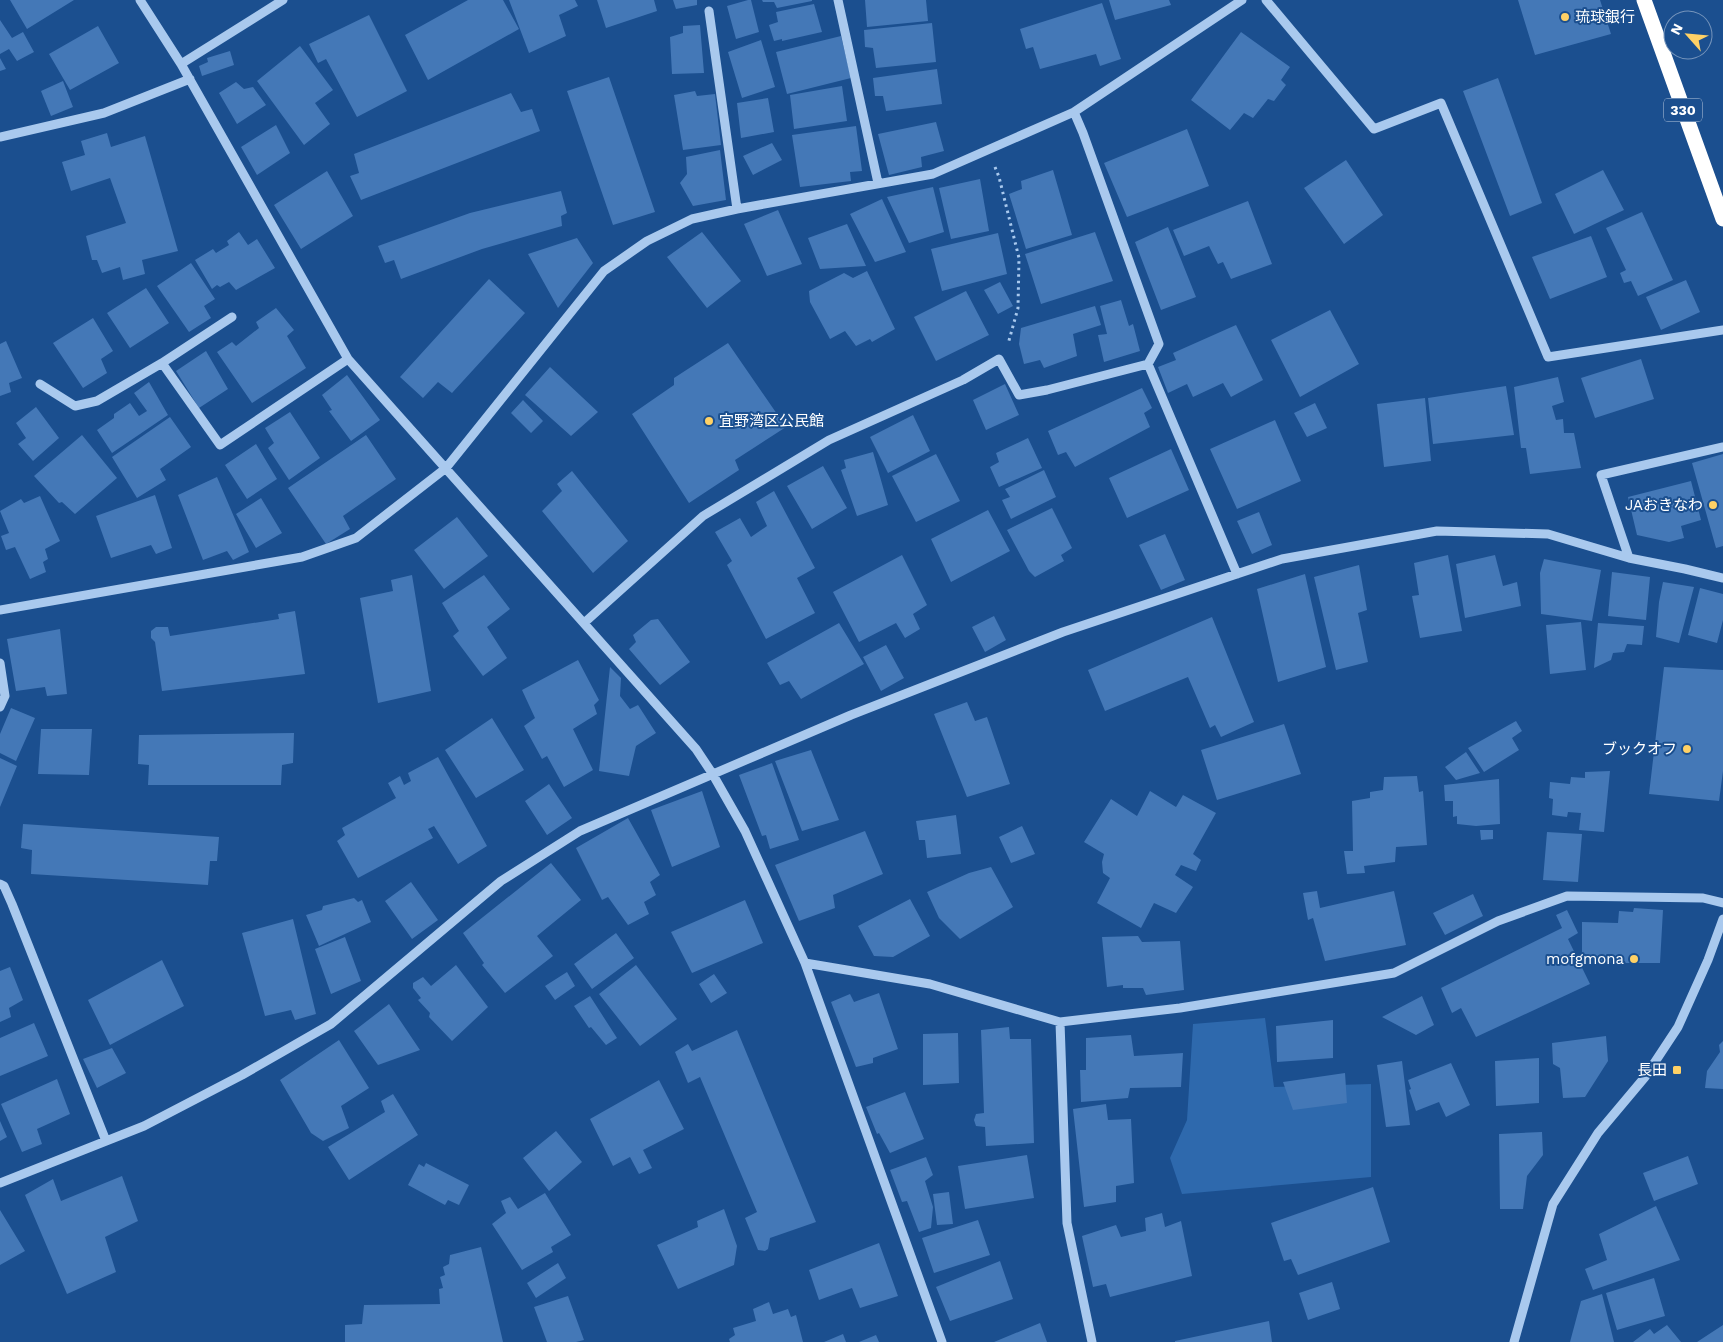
<svg xmlns="http://www.w3.org/2000/svg" width="1723" height="1342" viewBox="0 0 1723 1342" font-family="'Work Sans','Noto Sans JP',sans-serif">
	<style>
		.green { fill: #2e69ad }
		.building { fill: #4478b7 }
		.lines { fill: none; stroke-linecap: round; stroke-linejoin: round }
		.path { stroke: #a9c9ee; stroke-width: 3; stroke-dasharray: 2.5 4; stroke-linecap: butt }
		.minor { stroke: #a9c9ee; stroke-width: 9 }
		.highway { stroke: #fff; stroke-width: 15 }
		.poi-dot { fill: #ffd166; stroke: #1b4f8f; stroke-width: 2 }
		.labels { text-anchor: middle; stroke-width: 4; stroke-linejoin: round; paint-order: stroke }
		.shield { fill: #1b4f8f; stroke: #bbcadd; stroke-width: 1 }
		.shield-label { font-size: 14px; font-weight: bold; fill: #fff }
		.poi-label { font-size: 15px; fill: #fff; stroke: #1b4f8f; text-anchor: end }
	</style>
	<rect width="100%" height="100%" fill="#1b4f8f"/>
	<!-- green -->
	<path class="green" d="M1265 1018 1274 1087 1371 1084V1177L1182 1194 1170 1158 1187 1120 1193 1024Z"/>
	<!-- building -->
	<path class="building" d="M10 0H74L27 29Z
		M468 0H503L519 29 428 80 405 35Z
		M509 0H575L578 6 559 15 566 36 529 53Z
		M597 0H654L657 11 606 28Z
		M673 0H697V5L676 9Z
		M748 0H751L759 32 736 39 727 6Z
		M762 0H812V1L777 8 774 2H763Z
		M865 0H926L928 21 867 27Z
		M1109 0H1169L1171 5 1115 20Z
		M1518 0H1600L1611 34 1535 55Z
		M1102 3 1121 59 1100 66 1096 54 1040 69 1033 47 1026 49 1020 29Z
		M814 4 822 32 782 41V39L774 41 769 25 778 22 776 12Z
		M369 15 407 91 357 117 326 59 318 63 309 44Z
		M0 20 12 38 23 32 34 52 17 61 9 49 0 54Z
		M932 23 936 62 876 68 873 48 865 47 864 30Z
		M700 25 704 73 672 74 670 37 683 33V26Z
		M98 26 119 63 70 90 49 54Z
		M1241 32 1290 67 1281 80 1286 85 1274 101 1268 99 1253 118 1244 113 1230 130 1191 100Z
		M841 36 851 78 787 94 776 52Z
		M761 40 775 87 742 98 728 52Z
		M300 46 333 90 315 103 330 124 304 145 257 81Z
		M230 51 234 65 202 76 199 66 208 62 207 58Z
		M0 58 6 69 0 71Z
		M937 69 942 104 886 111 883 96H875L873 78Z
		M609 77 655 212 613 225 567 91Z
		M1498 78 1542 203 1510 216 1463 91Z
		M63 81 73 107 51 116 41 91Z
		M236 82 244 89 253 87 266 105 237 124 219 93Z
		M842 86 847 121 794 129 790 95Z
		M695 91 697 96 715 94 721 145 683 150 674 95Z
		M511 93 521 112 532 109 540 131 361 200 350 176 359 173 354 154Z
		M768 98 774 132 741 138 737 103Z
		M936 122 944 151 921 157 922 167 889 175 878 134Z
		M276 125 290 153 257 175 241 147Z
		M856 126 862 171 850 172 851 181 800 187 792 135Z
		M1187 129 1209 186 1127 217 1104 163Z
		M107 133 111 147 145 136 178 251 142 260 145 274 123 280 120 267 102 273 97 260H92L86 236 126 223 110 178 71 191 62 162 85 155 81 141Z
		M772 143 782 160 753 175 743 156Z
		M720 150 726 200 693 206 680 183 687 174 686 157Z
		M1346 160 1383 215 1344 244 1304 188Z
		M1053 170 1072 235 1026 249 1009 194 1022 189 1021 181Z
		M1603 170 1624 210 1574 234 1555 194Z
		M327 171 353 216 301 249 274 205Z
		M980 179 989 231 951 239 939 188Z
		M933 187 944 232 909 243 887 197Z
		M561 191 567 213 561 216 562 226 482 249 401 279 394 260 385 263 378 246 470 213Z
		M882 199 906 252 875 262 850 214Z
		M1248 201 1272 264 1231 279 1223 262 1218 264 1209 246 1184 256 1173 230Z
		M778 210 802 264 767 276 744 224Z
		M1642 212 1673 280 1638 296 1631 281 1624 283 1620 273 1626 270 1606 228Z
		M847 224 866 266 820 269 808 238Z
		M1168 227 1196 297 1161 310 1135 242Z
		M239 232 248 245 257 239 275 268 236 290 229 282 220 287 217 285 212 289 195 260 213 249 216 253 229 245 227 241Z
		M702 232 741 281 707 308 667 257Z
		M1095 232 1113 281 1041 304 1025 254Z
		M998 233 1007 274 942 291 931 249Z
		M1591 236 1607 277 1550 299 1532 257Z
		M577 238 593 263 558 308 528 254Z
		M191 263 215 299 204 306 211 318 189 332 157 286Z
		M867 271 895 329 872 342 870 339 856 346 845 331 830 339 810 302 809 291 844 273 853 278Z
		M489 279 525 313 452 393 438 382 423 398 400 377Z
		M1686 280 1700 312 1661 330 1646 297Z
		M1000 282 1013 306 998 314 984 290Z
		M146 288 169 323 130 348 107 313Z
		M966 291 989 335 936 361 914 317Z
		M1121 300 1129 326 1133 324 1140 351 1104 362 1098 335 1107 334 1100 306Z
		M1095 306 1101 325 1073 334 1077 356 1044 368 1040 360 1024 364 1019 344 1021 328Z
		M276 308 294 330 287 336 306 368 252 403 217 352 232 342 236 346 259 328 256 322Z
		M1330 310 1359 364 1300 397 1271 340Z
		M93 318 113 351 101 359 107 373 83 388 53 343Z
		M1236 325 1263 380 1231 397 1223 383 1193 397 1187 384 1168 393 1158 367 1176 360 1173 353Z
		M6 341 22 378 9 383 11 392 0 396V344Z
		M728 343 786 427 735 460 739 470 689 503 632 414 674 385V378Z
		M206 351 228 389 199 408 176 371Z
		M1641 359 1654 399 1595 418 1581 378Z
		M550 367 598 412 571 436 525 395Z
		M347 375 380 420 351 441 329 411 332 410 322 395Z
		M1558 377 1564 402 1552 406 1556 420 1563 419 1564 433H1574L1581 468 1530 474 1526 448H1521L1514 387Z
		M149 382 168 415 112 453 97 430 114 418V414L130 403 139 416 147 411 134 393Z
		M1005 384 1019 415 986 430 973 400Z
		M1506 386 1514 435 1433 444 1428 398Z
		M1142 388 1152 408 1144 413 1150 427 1075 467 1066 452 1058 455 1048 431Z
		M1425 398 1431 461 1384 467 1377 404Z
		M523 400 543 421 531 433 511 413Z
		M1315 403 1327 428 1307 437 1294 413Z
		M36 407 59 438 33 461 18 444 26 438 16 423Z
		M290 412 320 458 289 480 268 448 274 443 265 428Z
		M913 415 930 451 888 473 870 437Z
		M170 417 191 447 160 469 166 480 137 498 112 457Z
		M1275 420 1301 481 1237 509 1210 449Z
		M82 435 117 478 75 514 62 502 59 503 34 476Z
		M366 435 396 479 343 516 350 529 326 544 288 488Z
		M1028 438 1042 468 999 487 990 467 999 462 996 453Z
		M256 444 277 479 247 499 225 465Z
		M1171 449 1189 490 1127 518 1109 478Z
		M873 452 888 505 857 516 841 470 846 468 844 460Z
		M936 454 960 501 916 522 892 476Z
		M1723 454V546L1716 548 1692 463Z
		M823 466 847 508 812 529 787 486Z
		M1044 470 1056 497 1011 519 1002 500 1010 497 1005 489Z
		M572 471 628 541 593 573 542 511 562 491 557 484Z
		M217 477 249 552 233 560 227 551 203 560 178 495Z
		M1691 481 1701 520 1681 526 1684 538 1669 542 1637 535 1628 497Z
		M774 491 815 568 797 578 815 613 766 639 727 565 732 561 715 532 740 518 751 537 767 526 756 502Z
		M155 495 172 548 156 554 151 545 111 558 96 516Z
		M40 496 60 541 45 549 48 559 43 562 46 572 30 579 15 547 6 550 1 536 9 533 0 511 21 499 24 503Z
		M261 498 282 533 256 548 236 514Z
		M1052 508 1072 548 1061 555 1064 561 1035 577 1029 571 1007 530Z
		M988 510 1010 551 951 582 931 539Z
		M1259 512 1272 545 1252 554 1237 521Z
		M457 517 488 556 444 589 414 550Z
		M1165 534 1185 580 1161 590 1139 545Z
		M902 555 927 605 913 614 920 629 905 638 896 623 859 642 833 592Z
		M1448 555 1462 631 1420 638 1412 596 1419 595 1414 563Z
		M1495 555 1503 586 1517 582 1521 606 1465 618 1456 564Z
		M1544 559 1601 570 1592 621 1541 614 1540 573Z
		M1359 565 1367 610 1358 613 1368 662 1336 670 1314 577Z
		M1612 572 1650 577 1646 620 1608 616Z
		M1305 574 1326 667 1278 682 1257 589Z
		M412 575 431 691 378 703 360 598 393 591 391 580Z
		M484 575 510 609 487 627 507 658 483 676 453 636 459 631 442 603Z
		M1663 582 1694 587 1679 643 1656 637 1659 602Z
		M1700 588 1723 594V620L1717 643 1688 635Z
		M295 611 305 674 162 691 155 642 151 638V631L156 627H168L170 636 279 619 278 614Z
		M994 616 1006 640 985 652 972 627Z
		M1212 617 1254 722 1221 737 1215 725 1210 728 1188 677 1105 711 1088 670Z
		M658 619 690 662 660 685 629 649 636 642 633 635 651 620Z
		M1581 622 1586 670 1550 674 1546 625Z
		M839 623 864 664 801 699 789 681 780 685 767 663Z
		M1598 623 1644 626 1642 645 1627 644 1624 652 1613 653 1611 660 1594 668Z
		M60 629 67 694 47 696 45 687 16 691 7 639Z
		M886 645 904 678 881 691 863 657Z
		M578 660 599 700 594 705 597 714 573 729 593 770 564 787 547 756 542 759 524 726 535 718 522 690Z
		M610 667 621 678 620 696 630 709 638 705 656 733 636 746 629 776 599 771Z
		M1664 667 1723 670V771L1719 801 1649 794Z
		M967 702 975 721 987 717 1010 784 967 797 934 714Z
		M11 708 35 718 16 761 0 753V734Z
		M492 718 524 770 476 798 445 750Z
		M1516 721 1522 731 1512 738 1519 750 1484 772 1468 748Z
		M1284 724 1301 774 1217 800 1201 750Z
		M41 729H92L89 775 38 774Z
		M294 733 293 763 282 765 281 785H148L149 765 138 764 139 735Z
		M811 750 839 820 802 831 775 761Z
		M1466 752 1480 773 1456 780 1445 767Z
		M438 757 487 846 458 864 434 826 428 829 433 838 358 878 337 841 345 835 342 828 396 798 388 783 400 776 404 785 411 781 408 773Z
		M0 758 17 766 0 807Z
		M772 763 799 840 770 849 766 835 762 836 739 775Z
		M1610 771 1604 832 1579 830 1581 813 1568 812 1567 817 1552 815 1553 799 1549 798 1550 782 1570 784 1571 777 1585 778V772Z
		M1417 776 1419 792 1423 791 1427 845 1396 847 1395 862 1364 866 1365 873 1347 874 1344 851H1353L1352 801 1370 798V792L1383 790 1384 777Z
		M1499 779 1500 824 1476 826 1457 824V816L1453 817V801H1445L1444 785Z
		M549 784 572 818 547 835 525 801Z
		M702 791 720 847 672 867 651 810Z
		M1150 791 1176 807 1183 795 1216 813 1193 854 1201 860 1196 871 1181 865 1175 875 1193 887 1176 913 1154 903 1141 928 1097 903 1110 878 1103 873 1102 862 1104 854 1084 842 1111 799 1137 816Z
		M956 815 961 854 927 858 925 840H919L916 821Z
		M628 818 660 875 650 882 656 895 644 902 649 914 628 925 608 897 602 900 576 848Z
		M23 824 219 837 217 861H210L208 885 31 874 32 850 21 848Z
		M1022 826 1035 854 1011 863 999 837Z
		M1480 830H1493V839L1481 840Z
		M865 831 883 874 833 895 835 908 799 921 775 865Z
		M1547 832 1582 834 1578 882 1543 880Z
		M551 863 581 900 537 936 553 956 505 993 482 965 484 963 463 933Z
		M991 867 1013 907 960 939 939 918 927 892 969 873Z
		M411 882 438 920 412 939 385 901Z
		M1317 891 1320 908 1394 891 1406 945 1325 961 1313 918 1308 920 1303 893Z
		M1473 894 1483 916 1445 935 1433 913Z
		M354 898 358 902 362 900 371 922 319 946 306 915 322 910 323 906Z
		M910 899 930 936 893 957 874 956 858 926Z
		M745 900 763 943 692 973 671 932Z
		M1634 908 1663 910 1660 963H1582V922L1618 923 1619 911 1633 912Z
		M1567 910 1578 933 1568 939 1590 984 1476 1037 1461 1008 1452 1013 1441 988 1562 928 1556 915Z
		M293 919 316 1014 295 1020 291 1010 265 1016 242 933Z
		M616 933 634 958 592 989 574 964Z
		M1138 936 1142 942 1180 941 1184 990 1146 995 1143 988H1123V985L1107 987 1102 937Z
		M345 937 361 981 331 994 315 949Z
		M162 960 184 1006 110 1045 88 1000Z
		M456 965 488 1007 452 1041 429 1017 430 1013 418 1000 421 998 413 988V983L423 977 431 986Z
		M636 965 677 1019 640 1046 599 994Z
		M10 967 23 1000 9 1008 11 1017 0 1022V971Z
		M567 972 575 986 555 1000 545 986Z
		M714 974 727 993 711 1003 699 984Z
		M879 993 898 1049 873 1058V1063L856 1067 831 1002 850 994 854 1002Z
		M590 996 617 1038 606 1045 591 1027 589 1028 574 1006Z
		M1422 996 1434 1025 1416 1035 1382 1017Z
		M389 1004 420 1050 378 1065 354 1031Z
		M1333 1020V1058L1277 1062 1276 1026Z
		M34 1023 48 1056 0 1076V1038Z
		M1009 1027 1010 1039H1031L1034 1143 986 1146 985 1127 976 1126 974 1120 976 1114 984 1113 981 1030Z
		M737 1030 816 1222 770 1238 768 1249 765 1251 758 1250 745 1218 757 1212 700 1077 688 1083 675 1052 688 1044 692 1051Z
		M958 1033 959 1083 923 1085V1034Z
		M1131 1035 1134 1056 1183 1053 1181 1087 1130 1088 1128 1098 1081 1102 1080 1070H1086V1038Z
		M1606 1036 1608 1061 1585 1097 1563 1098 1560 1068 1553 1064 1552 1043Z
		M339 1040 369 1088 341 1106 349 1128 323 1141 311 1133 280 1080Z
		M1723 1041V1089L1705 1088 1707 1071 1720 1052 1719 1045Z
		M112 1048 126 1073 97 1088 83 1059Z
		M1539 1058V1103L1496 1106 1495 1061Z
		M1402 1061 1410 1125 1386 1127 1377 1065Z
		M1451 1063 1470 1105 1446 1117 1439 1102 1416 1111 1409 1090 1411 1089 1408 1080Z
		M1345 1073 1347 1103 1293 1110 1283 1082Z
		M57 1079 70 1114 37 1129 42 1144 22 1152 1 1104Z
		M659 1080 684 1129 643 1150 652 1168 639 1174 630 1157 613 1166 590 1119Z
		M905 1092 924 1139 890 1153 879 1133 877 1134 866 1107Z
		M393 1094 418 1135 349 1180 328 1147 385 1112 381 1101Z
		M1106 1104 1108 1120 1131 1119 1134 1183 1116 1186V1202L1084 1207 1073 1109Z
		M0 1121 7 1137 0 1141Z
		M556 1131 582 1162 549 1191 523 1158Z
		M1542 1132 1543 1155 1527 1176 1523 1209H1500L1499 1134Z
		M1027 1155 1034 1198 965 1209 958 1166Z
		M1688 1156 1698 1184 1654 1201 1643 1173Z
		M926 1157 933 1175 925 1181 933 1207 931 1228 919 1232 907 1201 902 1202 890 1170Z
		M426 1163 469 1185 459 1205 448 1200 445 1205 408 1185 419 1164 424 1167Z
		M122 1176 138 1221 105 1237 116 1272 67 1294 25 1195 53 1179 61 1201Z
		M1373 1187 1390 1242 1298 1275 1291 1259 1284 1261 1271 1223Z
		M949 1192 953 1224 937 1225 933 1194Z
		M545 1193 571 1235 551 1247 553 1252 522 1270 492 1224 506 1213 501 1201 510 1197 518 1209Z
		M1656 1206 1680 1260 1593 1290 1585 1269 1607 1260 1599 1234Z
		M724 1209 737 1246 734 1265 678 1289 657 1245 698 1227 697 1221Z
		M0 1210 25 1251 0 1265Z
		M1162 1213 1165 1227 1181 1221 1192 1276 1110 1297 1106 1284 1093 1287 1082 1236 1116 1225 1121 1237 1146 1231 1145 1218Z
		M978 1220 990 1255 934 1273 922 1238Z
		M879 1243 898 1296 860 1308 852 1288 819 1300 809 1270Z
		M481 1247 503 1342H345V1325L362 1324 364 1305 440 1304 439 1289 443 1288 440 1277 445 1275 443 1267 449 1264 450 1255Z
		M1000 1261 1013 1299 950 1321 936 1287Z
		M558 1263 566 1278 536 1298 527 1283Z
		M1654 1278 1665 1316 1617 1330 1606 1293Z
		M1332 1282 1340 1309 1308 1320 1299 1293Z
		M1602 1294 1614 1342H1570L1581 1301Z
		M568 1296 584 1340 576 1342H547L534 1307Z
		M769 1302 773 1314 788 1309 791 1317 796 1315 803 1342H730L729 1339 735 1335 733 1328 756 1321 753 1309Z
		M1269 1321 1272 1342H1175V1341Z
		M1040 1323 1047 1342H994Z
		M1667 1325 1681 1342H1633L1650 1329 1654 1334Z
		M1723 1325V1342H1697Z
		M843 1334 846 1342H824Z
		M876 1335 879 1342H859Z"/>
	<g class="lines">
		<!-- path -->
		<path class="path" d="M995 167 999 177 1019 258 1018 308 1008 344"/>
		<!-- minor -->
		<path class="minor" d="M140 0 181 64 348 359 696 749 712 773 745 831 805 963 942 1342
			M838 0 878 183
			M1266 0 1374 129 1441 103 1548 357 1723 330
			M709 11 737 209
			M181 64 283 0
			M1074 112 1083 133 1159 344 1148 364 1237 574
			M0 137 104 113 190 79
			M162 363 232 317
			M40 384 75 406 97 401 162 363 220 445 348 359
			M1629 558 1601 475 1723 447
			M0 610 302 557 356 538 446 468 604 271 647 241 692 219 737 209 933 174 1074 112 1242 0
			M584 623 703 516 829 440 963 380 999 359 1019 395 1047 390 1148 364
			M0 663 5 696 0 707
			M0 884 4 886 12 904 106 1141
			M805 963 930 984 1060 1022 1180 1008 1394 973 1498 921 1567 896 1703 898 1723 903
			M1060 1022 1067 1223 1092 1342
			M0 1183 144 1126 242 1075 331 1024 501 881 580 831 851 715 1063 632 1282 559 1437 531 1548 534 1629 558 1685 569 1723 578
			M1514 1342 1553 1204 1598 1133 1645 1077 1678 1027 1708 960 1723 919"/>
		<!-- highway -->
		<path class="highway" d="M1644 0 1723 219"/>
	</g>
	<!-- markers -->
	<g class="poi-dot">
		<circle cx="1565" cy="17" r="5"/>
		<circle cx="709" cy="421" r="5"/>
		<circle cx="1713" cy="505" r="5"/>
		<circle cx="1687" cy="749" r="5"/>
		<circle cx="1634" cy="959" r="5"/>
		<rect x="1672" y="1065" width="10" height="10" rx="2.5"/>
	</g>
	<g class="labels">
		<!-- shield labels -->
		<rect class="shield" x="1664" y="98.5" width="38" height="23" rx="4"/>
		<g class="shield-label">
			<text x="1683" y="115">330</text>
		</g>
		<!-- poi labels -->
		<g class="poi-label">
			<text x="1575" y="22" text-anchor="start">琉球銀行</text>
			<text x="719" y="426" text-anchor="start">宜野湾区公民館</text>
			<text x="1703" y="510">JAおきなわ</text>
			<text x="1677" y="754">ブックオフ</text>
			<text x="1624" y="964">mofgmona</text>
			<text x="1667" y="1075">長田</text>
		</g>
	</g>
	<!-- north arrow -->
	<g transform="translate(1688 35) rotate(297)"><circle r="24" fill="#1b4f8f" stroke="#7695bc"/>
	<path d="M0-4L9 19L0 12L-9 19Z" fill="#ffd166"/>
	<text y="-8" font-size="14" font-weight="bold" text-anchor="middle" fill="#ffffff">N</text>
	</g>
</svg>
